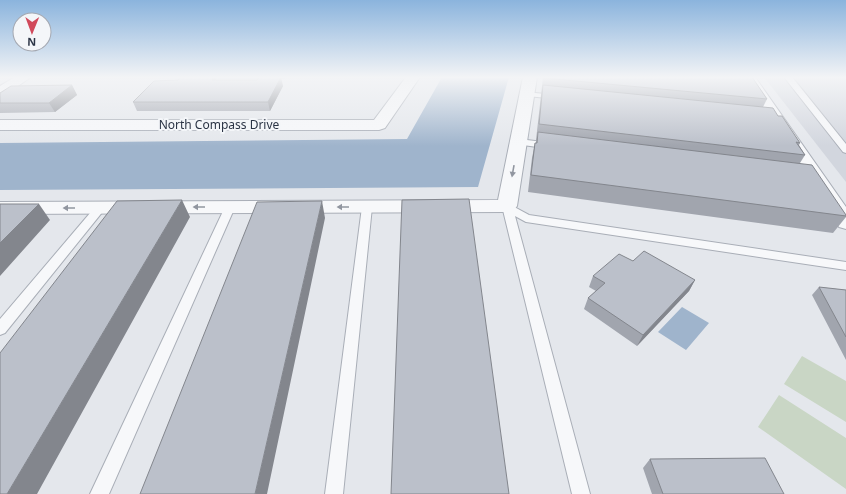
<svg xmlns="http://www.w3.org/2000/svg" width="846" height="494" viewBox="0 0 846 494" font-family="'Noto Sans',sans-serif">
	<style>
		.built { fill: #d2d6de }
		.green { fill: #c9d6c5 }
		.water { fill: #9fb4cc }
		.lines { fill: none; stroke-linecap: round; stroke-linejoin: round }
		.service-casing { stroke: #a9aeb7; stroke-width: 2 }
		.minor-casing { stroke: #a9aeb7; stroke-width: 2 }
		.service { fill: #f7f8fa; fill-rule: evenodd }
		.minor { fill: #f7f8fa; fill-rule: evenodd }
		.wall { fill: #a1a5ae }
		.shaded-wall { fill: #83868d }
		.building { fill: #bbc0ca; stroke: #83868d }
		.oneway { fill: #9196a0 }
		.labels { text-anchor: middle; stroke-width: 4; stroke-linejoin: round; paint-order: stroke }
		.far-street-label { font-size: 12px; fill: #2b3445; stroke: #f4f6f9 }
	</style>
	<rect width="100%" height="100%" fill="#e4e7ec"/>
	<!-- built -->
	<path class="built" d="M764 77H846V182Z"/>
	<!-- green -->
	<path class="green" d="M802 356 846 381V422L784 384Z
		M779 395 846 438V489L758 427Z"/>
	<!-- water -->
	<path class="water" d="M46 77H290L284 79 43 78Z
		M442 77H509L478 187 0 190V143L407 139Z
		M682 307 709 323 686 350 658 332Z"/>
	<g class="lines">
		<defs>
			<path id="service" d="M784 77H792L846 144V153L843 152Z
				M524 92 557 95 561 97 557 99 527 96H524Z
				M519 139 551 143 556 146 551 149 516 144 514 142 516 140Z
				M507 203 529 215 846 262V270L526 222 515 216 590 494H572L502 206Z
				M230 204 235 207 109 494H90L225 207Z
				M367 204 372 207 343 494H325L362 207Z
				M100 205 105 208 104 210 5 333 0 335V319L96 206Z"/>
			<path id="minor" d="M15 77H31L5 95 0 96V86Z
				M406 77H420L385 128 379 130H0V120H374Z
				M523 77H537L517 206 514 210 507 212 0 214V202L498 200Z
				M741 77H755L846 207V229L839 227Z"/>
		</defs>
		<!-- service casing -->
		<use href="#service" class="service-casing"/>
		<!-- minor casing -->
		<use href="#minor" class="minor-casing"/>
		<!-- service -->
		<use href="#service" class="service"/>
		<!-- minor -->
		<use href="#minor" class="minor"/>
	</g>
	<!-- wall -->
	<path class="wall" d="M181 77H215L216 80 283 86 270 111H137L133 102 178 80Z
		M543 77H752L767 99 763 107 778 116 800 143 799 145 805 155 800 163 846 215V217L833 233 528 192 532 158 535 143H536V140Z
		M72 85 77 95 55 112 0 113V93Z
		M633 261 695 280 689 291 637 346 584 309 588 298 596 291 589 287 593 276Z
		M819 287 846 290V360L812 295Z
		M650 459 784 494H652L643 468Z"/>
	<!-- shaded-wall -->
	<path class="shaded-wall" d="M281 77 283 86 270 111 268 102Z
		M72 85 77 95 55 112 49 103Z
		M182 200 190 217 37 494H7Z
		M322 201 325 218 267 494H255Z
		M39 204 50 220 0 276V243Z
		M695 280 689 291 637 346 643 335Z"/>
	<!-- building -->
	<path class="building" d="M181 77H214L212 80H257L259 77H281L268 102H133L154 81 178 80Z
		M544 77H752L767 99 544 78Z
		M72 85 49 103H0V93L11 86Z
		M543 85 773 108 778 116H782L800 143 796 142 805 155 539 124Z
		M538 132 812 165 846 215V216L531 175 535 143H537Z
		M469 199 509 494H391L402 200Z
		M182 200 7 494H0V353L117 201Z
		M322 201 255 494H140L257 202Z
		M0 204H39L0 243Z
		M644 251 695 280 643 335 588 298 605 283 593 276 619 254 633 261Z
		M819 287 846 290V337Z
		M765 458 784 494H663L650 459Z"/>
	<!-- one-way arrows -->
	<defs><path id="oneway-solid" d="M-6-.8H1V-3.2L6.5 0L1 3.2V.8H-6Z"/></defs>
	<g class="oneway">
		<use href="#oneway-solid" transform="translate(513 171) rotate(100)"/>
		<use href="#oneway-solid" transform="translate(199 207) rotate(180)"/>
		<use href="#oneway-solid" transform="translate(343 207) rotate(180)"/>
		<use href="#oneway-solid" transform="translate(69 208) rotate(180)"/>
	</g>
	<!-- sky -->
	<linearGradient id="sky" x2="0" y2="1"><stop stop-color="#8bb4dd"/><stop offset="0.53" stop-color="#f3f4f6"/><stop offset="1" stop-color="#f3f4f6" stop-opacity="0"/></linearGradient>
	<rect width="846" height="146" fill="url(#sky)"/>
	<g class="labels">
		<!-- far-street labels -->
		<g class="far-street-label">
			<text x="219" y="129">North Compass Drive</text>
		</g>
	</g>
	<!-- north arrow -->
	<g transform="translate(32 32) rotate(181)"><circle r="19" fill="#f4f6f9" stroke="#a4a8b1"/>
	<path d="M0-3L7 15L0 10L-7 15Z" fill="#d1495b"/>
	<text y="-6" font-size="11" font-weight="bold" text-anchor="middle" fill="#2b3445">N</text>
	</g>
</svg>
